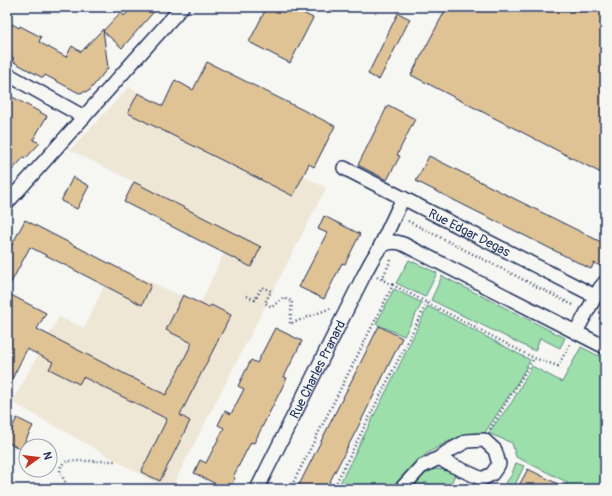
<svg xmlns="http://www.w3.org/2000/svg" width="612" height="496" viewBox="0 0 612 496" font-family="Pangolin,sans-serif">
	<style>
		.built { fill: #efe7d6 }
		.green { fill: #9cdfaa; stroke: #5c8784 }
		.building { fill: #e0c394; stroke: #1b2f5e }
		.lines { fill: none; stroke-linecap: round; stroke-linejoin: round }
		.minor-casing { stroke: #1b2f5e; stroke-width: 16 }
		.path { stroke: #1b2f5e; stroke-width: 2.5; stroke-dasharray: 1 3; stroke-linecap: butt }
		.minor { stroke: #f6f6f2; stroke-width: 13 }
		.labels { text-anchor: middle; stroke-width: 4; stroke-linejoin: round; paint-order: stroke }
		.street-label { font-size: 13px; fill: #1b2f5e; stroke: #f6f6f2 }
	</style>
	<rect width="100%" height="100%" fill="#f6f6f2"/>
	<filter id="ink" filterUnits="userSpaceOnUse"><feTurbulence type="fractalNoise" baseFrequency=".025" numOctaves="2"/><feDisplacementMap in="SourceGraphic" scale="8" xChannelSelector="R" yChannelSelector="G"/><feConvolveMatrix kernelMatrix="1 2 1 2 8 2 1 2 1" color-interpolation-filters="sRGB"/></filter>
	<g filter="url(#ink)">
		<!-- built -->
		<path class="built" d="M129 87 326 188 171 489H167L12 402 59 317 84 328 114 266 200 304 224 253 124 202 134 182 70 150Z"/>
		<!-- green -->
		<path class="green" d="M409 260 437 273 425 297 396 283Z
			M442 276 565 338 560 348 540 338 535 351 431 300Z
			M394 289 422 303 404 336 376 324Z
			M428 306 530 360 518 382 484 434 468 435 447 442 426 454 393 489H337L399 366Z
			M581 347 605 359V489H563L567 482 516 457 512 443 488 433 512 402 532 366 562 382Z
			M516 463 524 466 513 489H501L511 476Z
			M436 469 456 472 449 489H441L425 482 421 489H410C417 480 424 472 436 469Z"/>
		<!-- building -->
		<path class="building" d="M133 7H158L122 48 103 31 121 12 124 16Z
			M267 7H291L313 18 290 63 249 42Z
			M447 7H605V175L411 75Z
			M398 13 410 19 379 80 368 74Z
			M7 21 19 28 20 26 41 37 39 42 66 57 72 46 81 52 103 29 108 68 89 91 79 93 45 75 43 78 12 61 14 58 7 54Z
			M207 62 335 126 314 167 309 164 293 196 128 113 138 93 163 106 175 80 193 90Z
			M7 94 47 116 33 140 40 143 26 158 24 157 7 176Z
			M388 105 415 119 397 155 400 156 387 180 358 165Z
			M429 156 605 244V268L594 263 591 269 416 181Z
			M73 177 89 186 77 209 61 201Z
			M134 182 261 247 251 267 124 202Z
			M324 216 360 234 345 264 342 263 324 299 299 287 327 233 318 229Z
			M25 220 151 285 142 305 30 247 7 290V254Z
			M7 293 46 313 37 329 166 395 192 343 166 330 183 295 209 308 211 305 231 315 180 415 190 421 160 481 141 472 167 419 83 377 79 384 49 369 53 362 27 349 7 389Z
			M379 326 402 338 358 427 326 489H297Z
			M275 328 302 341 284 377 287 378 254 443 251 442 233 477 235 478 229 489H226L194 473 200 460 206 463 224 428 218 425 225 411 231 414 244 389 238 386 251 360 257 363Z
			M17 418 33 426 21 449 7 442V437Z
			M528 469 568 489H517Z"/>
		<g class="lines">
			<defs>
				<g id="minor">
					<path d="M7 74 84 117"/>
					<path id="s1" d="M344 168 595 296"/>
					<path d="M7 203 182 7"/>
					<path d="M379 249 403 198"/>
					<path d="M576 332 600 288 605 282"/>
					<path id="s2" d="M257 489 366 271C375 255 381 236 403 244L605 347"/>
					<path d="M401 489 421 467 439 458 447 452 467 441 484 440 495 450 499 464 492 474 482 479 447 463 439 458"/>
				</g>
			</defs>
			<!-- minor casing -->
			<use href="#minor" class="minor-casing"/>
			<!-- path -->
			<path class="path" d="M408 221 575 306
				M377 277 393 285
				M382 279 392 258
				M247 296 255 300 262 287 271 291 265 303 272 307 283 298 292 301 290 324 331 308
				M599 318 605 321
				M490 429 534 358
				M69 489 60 472 61 465 67 461H117
				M290 489 393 285 534 358 558 366 570 344
				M333 489 427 303
				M453 489 457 482"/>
			<!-- minor -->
			<use href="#minor" class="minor"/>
		</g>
	</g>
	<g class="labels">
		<!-- street labels -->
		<g class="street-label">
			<text dy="5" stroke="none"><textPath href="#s1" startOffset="141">Rue Edgar Degas</textPath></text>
			<text dy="5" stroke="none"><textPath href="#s2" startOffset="134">Rue Charles Pranard</textPath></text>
		</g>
	</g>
	<!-- margin -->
	<rect width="612" height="496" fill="none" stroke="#f6f6f2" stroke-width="24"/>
	<rect x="12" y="12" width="588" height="472" fill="none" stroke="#1b2f5e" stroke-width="1.5" filter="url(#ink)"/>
	<!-- north arrow -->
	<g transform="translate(38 458) rotate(76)"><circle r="19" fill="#f6f6f2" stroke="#9ea6b7"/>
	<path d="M0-3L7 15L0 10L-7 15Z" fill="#c8321e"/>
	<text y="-6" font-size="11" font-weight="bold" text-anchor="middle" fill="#1b2f5e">N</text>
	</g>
</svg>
